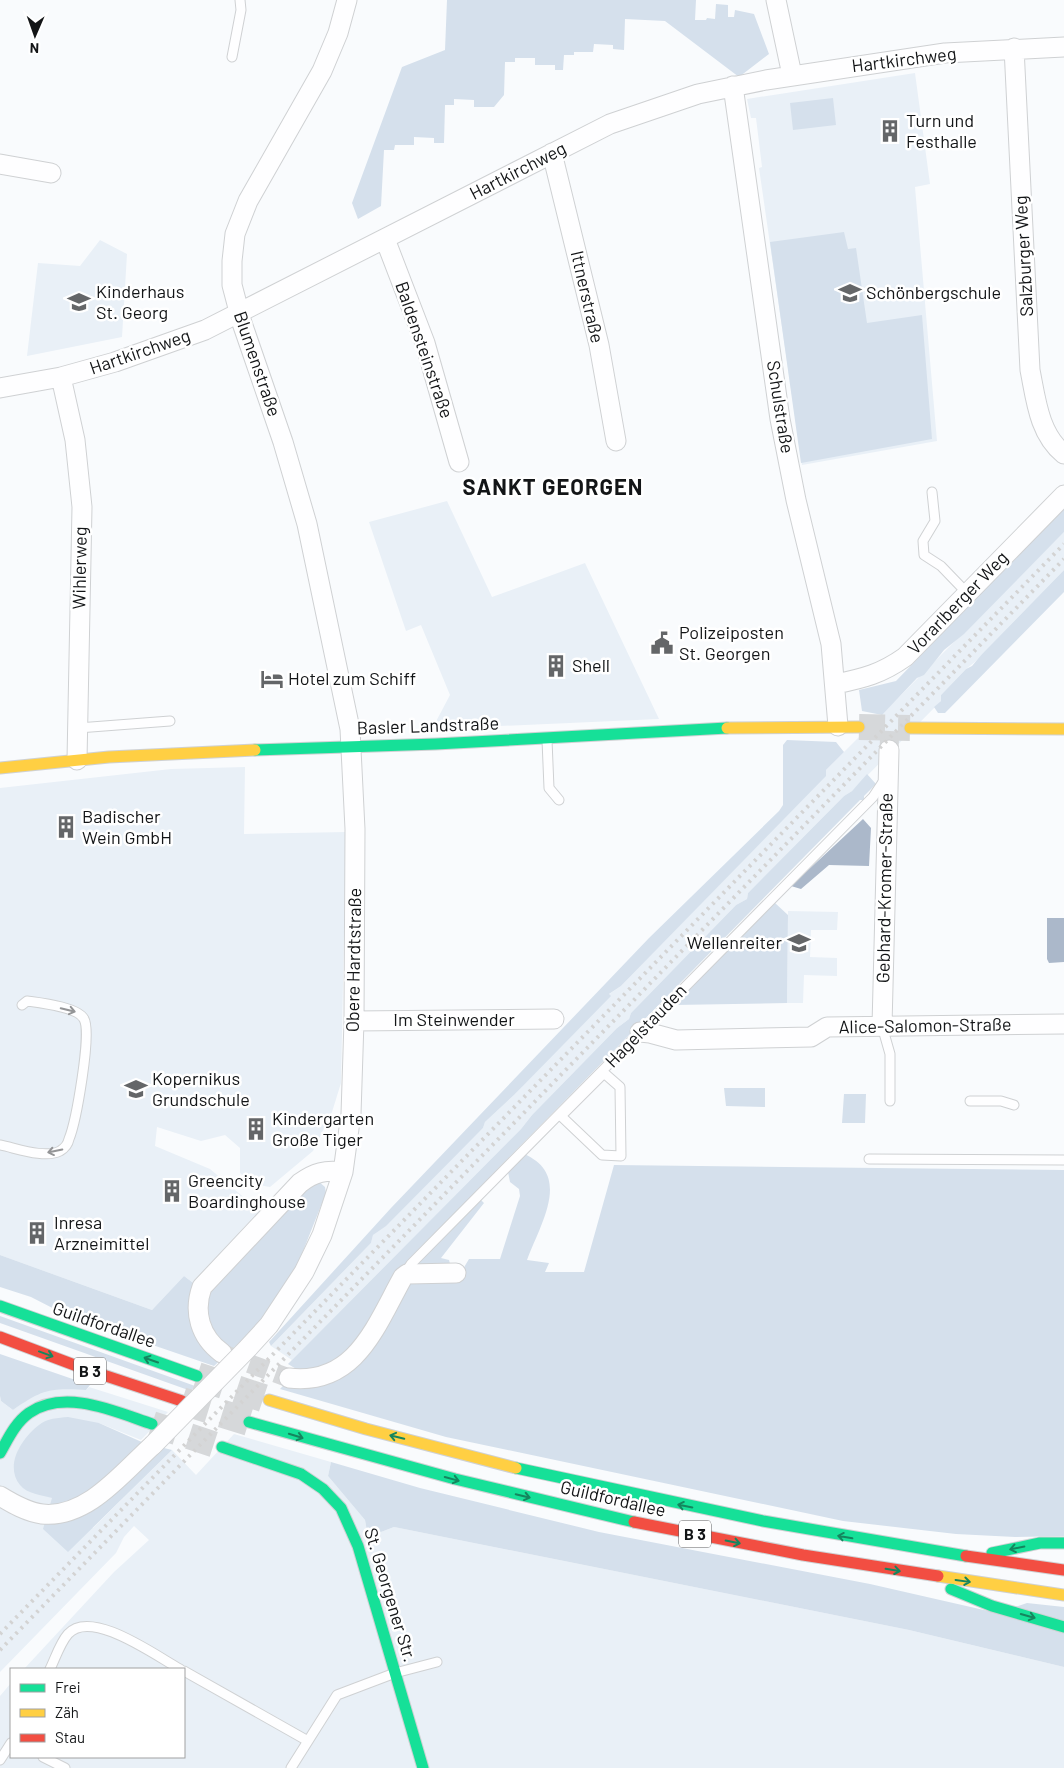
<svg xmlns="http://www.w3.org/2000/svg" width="1064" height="1768" viewBox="0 0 1064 1768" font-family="Barlow,sans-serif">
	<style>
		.built { fill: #e9f0f7 }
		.green { fill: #d5e0ec }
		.water { fill: #abb8ca }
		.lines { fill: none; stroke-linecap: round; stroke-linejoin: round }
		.street-tunnel { stroke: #d6d8da; stroke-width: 19; stroke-dasharray: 19 9; stroke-linecap: butt }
		.secondary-tunnel { stroke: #d6d8da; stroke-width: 26; stroke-dasharray: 26 13; stroke-linecap: butt }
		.highway-tunnel { stroke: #d6d8da; stroke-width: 28; stroke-dasharray: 28 14; stroke-linecap: butt }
		.lane-casing { stroke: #cfd1d3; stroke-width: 11 }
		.street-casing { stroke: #cfd1d3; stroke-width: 21 }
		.fast-casing { stroke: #cfd1d3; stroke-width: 13 }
		.slow-casing { stroke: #cfd1d3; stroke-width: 13 }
		.jam-casing { stroke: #cfd1d3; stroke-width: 13 }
		.lane { stroke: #fefeff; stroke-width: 9 }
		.street { stroke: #fefeff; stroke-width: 19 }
		.fast { stroke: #16e098; stroke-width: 11 }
		.slow { stroke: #ffcf43; stroke-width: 11 }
		.jam { stroke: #f24e42; stroke-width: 11 }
		.rail { stroke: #d3d3d3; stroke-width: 4; stroke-dasharray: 2.5 5; stroke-linecap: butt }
		.street-bridge-casing { stroke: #cfd1d3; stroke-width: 21; stroke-linecap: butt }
		.street-bridge { stroke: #fefeff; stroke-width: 19 }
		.oneway { stroke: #949597 }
		.oneway2 { stroke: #15855e }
		.labels { text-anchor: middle; stroke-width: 5; stroke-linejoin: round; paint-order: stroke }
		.shield { fill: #fff; stroke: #5a5b5d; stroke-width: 1 }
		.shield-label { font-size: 16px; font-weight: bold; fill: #131517 }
		.street-label { font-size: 18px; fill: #131517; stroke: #fff }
		.poi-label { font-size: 18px; fill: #131517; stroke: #fff; text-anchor: start }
		.district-label { font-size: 22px; font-weight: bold; letter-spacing: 1px; fill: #131517; stroke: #fff }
	</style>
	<rect width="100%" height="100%" fill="#f9fbfd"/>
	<!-- built -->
	<path class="built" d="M915 73 930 184 915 187 937 441 802 465 759 168 762 167 756 118H751L747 99Z
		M100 240 127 254 122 337 27 356 38 263 80 266Z
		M447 501 492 597 585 563 659 719 432 729 450 695 421 625 406 631 369 522Z
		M1064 532V570L983 653 980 658 966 669 941 695V701L852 791 844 796 748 893 747 899 736 905 631 1013 629 1019 617 1028 532 1115 521 1129 292 1360 271 1346 371 1243 373 1235 483 1128 485 1122 514 1095 608 995 621 986 825 776 826 770Z
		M245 767 244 834 346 832 341 1083 332 1112 313 1151 270 1187 252 1184 240 1173V1148L225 1135 201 1141 157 1127 155 1146 210 1169 271 1220 196 1285 184 1276 152 1310 0 1255V788L171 769Z
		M788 911 838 912 837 930H811L810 957 837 958V976L804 975 803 1003H787Z
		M89 1387 168 1412 141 1440 99 1423 29 1491 53 1498 93 1528 172 1450 196 1475 234 1434 331 1462 328 1476 365 1520 368 1537 394 1527 909 1630 1064 1667V1768H0V1696L11 1683V1757H184V1669H24L114 1572 149 1540 134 1526 124 1537 116 1553 0 1672V1396L1 1401 13 1410 32 1396 52 1388 86 1390Z"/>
	<!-- green -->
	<path class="green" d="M447 0H696L695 20H706L707 18 715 19 716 4 728 5V17H734L735 10 754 14 769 54 739 77 665 21 625 19 624 50 613 49V45L594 44 593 52H574V55H564L563 70H555V65H535V58H515V62H505L504 95 494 107H474V100L454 99V105H445L444 143H434V138L414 137V145H395L394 150H384L381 206 358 219 352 203 402 67 445 50Z
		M833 98 836 125 793 130 790 103Z
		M844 232 848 249 856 248 867 323 922 315 932 439 801 463 770 242Z
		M1064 507V532L964 634 944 650 924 675 917 678 882 715 862 711 859 690 896 681Z
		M1064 570V592L945 713H938L934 707 941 701V695L966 669 972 666 983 653Z
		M787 740 836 742 844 752 826 770V776L621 986 609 994 611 996 514 1095 485 1122 483 1128 386 1226 373 1235 371 1243 271 1346 269 1342 391 1208 649 938 779 811 783 805V745Z
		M867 774 876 784 864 796V800H860L474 1193 484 1203 441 1258 449 1260 451 1268 463 1269 469 1259H500L520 1196 519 1189 510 1182 508 1172 524 1154C573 1175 540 1224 527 1260L549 1263 545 1272H584L614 1165 1064 1170V1536L1015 1537 956 1534 843 1521 446 1437 280 1389 298 1370 288 1364 521 1129 532 1115 617 1028 629 1019 631 1013 736 905 747 899 748 893 844 796 852 791Z
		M775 903 788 915 787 1003 674 1005Z
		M724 1088H765V1107L726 1106Z
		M844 1094H866L865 1123H842Z
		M318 1181 325 1187 326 1193 292 1279 268 1316 214 1366 68 1316 31 1297 0 1287V1255L152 1310 184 1276 196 1285 307 1185Z
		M0 1316 195 1386 191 1391 0 1323Z
		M0 1354 90 1385 86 1390C50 1388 43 1389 13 1410L1 1401 0 1396Z
		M68 1417 99 1423 144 1443 172 1450 68 1552 43 1529 52 1498C42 1495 27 1494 20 1485 4 1465 22 1438 39 1425 47 1418 58 1418 68 1417Z
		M331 1462 420 1488 599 1532 870 1584 997 1613 1027 1603 1064 1607V1667L909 1630 394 1527 368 1537 365 1520 328 1476Z"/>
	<!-- water -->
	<path class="water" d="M863 819 871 828 869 866 829 865 801 889 791 886Z
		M1047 918H1064V962L1049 963 1047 959Z"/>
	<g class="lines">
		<!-- street-tunnel -->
		<path class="street-tunnel" d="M889 750 890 728
			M223 1354 289 1378"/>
		<!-- secondary-tunnel -->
		<path class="secondary-tunnel" d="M859 727 910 728
			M152 1424 222 1447"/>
		<!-- highway-tunnel -->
		<path class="highway-tunnel" d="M197 1376 269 1400
			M182 1401 249 1422"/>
		<defs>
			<path id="lane" d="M232 57 241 10 240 0
				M932 492 935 521 923 541 924 555 941 566 967 593
				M78 728 170 721
				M547 740 549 788 559 800
				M882 1026 890 1054V1101
				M604 1073 620 1087 621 1156 602 1155 561 1116Z
				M970 1101H1001L1014 1105
				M0 1145C16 1148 45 1159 60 1151 65 1148 68 1144 69 1139 76 1122 92 1033 84 1019 78 1007 41 1003 27 1001L22 1005
				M869 1159 1064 1160
				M405 1273 411 1264 873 797 885 779
				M50 1669C55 1659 60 1643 68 1634 91 1608 156 1656 180 1669
				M184 1671 308 1741
				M43 1757 65 1768
				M0 1760 11 1743
				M291 1768 337 1695 395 1673 437 1662"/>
			<path id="street" d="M776 0 792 75
				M1014 48 1030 370C1036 400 1039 434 1064 454
				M733 86 780 419 796 500 831 644 838 726
				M552 153 599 345 616 441
				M0 164 51 173
				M385 239 425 343 459 462
				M61 377 75 440 82 507 77 760
				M0 388 61 377 115 362 205 330 610 124 698 94 766 80 945 53 1064 47
				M836 684C864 678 881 674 905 657L1064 495
				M354 1021 554 1019
				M882 1026 889 750
				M640 1032 650 1033 676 1040 811 1037 827 1027 1064 1024
				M248 1348 269 1325 304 1272 322 1235 343 1172 351 1114 354 1021 355 829 350 729 307 524 283 442 242 323 232 285V261L235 234 248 201 322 71 338 33 347 0
				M222 1353C200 1337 193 1312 202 1287L300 1183C315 1172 325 1170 343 1172
				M289 1378C356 1386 376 1325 403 1277L407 1274 456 1273
				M0 1496C13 1504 27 1512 42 1514 87 1519 123 1472 153 1445"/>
			<path id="fast" d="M255 750 436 744 727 728
				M0 1306 197 1376
				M249 1422 455 1479 634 1522
				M222 1447 301 1474 323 1489 341 1508 358 1546 423 1768
				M0 1453C8 1439 15 1423 29 1413 65 1388 116 1412 152 1424
				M516 1468 763 1521 966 1556
				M992 1553 1040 1543H1064
				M951 1589 992 1606 1064 1627"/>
			<path id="slow" d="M727 728 859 727
				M910 728 1064 729
				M0 768 109 757 255 750
				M269 1400 366 1429 516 1468
				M938 1576 1064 1595"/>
			<path id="jam" d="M0 1337 85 1369 182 1401
				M634 1522 803 1555 938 1576
				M966 1556 1064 1570"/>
		</defs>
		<!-- lane casing -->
		<use href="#lane" class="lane-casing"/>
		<!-- street casing -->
		<use href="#street" class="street-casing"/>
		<!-- fast casing -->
		<use href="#fast" class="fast-casing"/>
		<!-- slow casing -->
		<use href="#slow" class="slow-casing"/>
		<!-- jam casing -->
		<use href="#jam" class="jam-casing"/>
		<!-- lane -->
		<use href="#lane" class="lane"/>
		<!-- street -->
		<use href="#street" class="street"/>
		<!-- fast -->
		<use href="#fast" class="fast"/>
		<!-- slow -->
		<use href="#slow" class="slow"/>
		<!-- jam -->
		<use href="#jam" class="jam"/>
		<!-- rail -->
		<path class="rail" d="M0 1634 1064 544
			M0 1650 1064 559"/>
		<defs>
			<path id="street-bridge" d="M153 1445 248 1348"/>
		</defs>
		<!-- street-bridge casing -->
		<use href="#street-bridge" class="street-bridge-casing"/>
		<!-- street-bridge -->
		<use href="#street-bridge" class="street-bridge"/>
	</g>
	<!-- one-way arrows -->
	<defs><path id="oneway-shaft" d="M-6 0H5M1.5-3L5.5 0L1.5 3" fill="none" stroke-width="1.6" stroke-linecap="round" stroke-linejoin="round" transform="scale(1.25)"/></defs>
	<g class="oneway">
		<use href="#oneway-shaft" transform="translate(68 1010) rotate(14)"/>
		<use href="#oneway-shaft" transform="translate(55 1151) rotate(168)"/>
	</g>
	<g class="oneway2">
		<use href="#oneway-shaft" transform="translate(46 1354) rotate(20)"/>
		<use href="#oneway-shaft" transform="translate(151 1360) rotate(-161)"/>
		<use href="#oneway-shaft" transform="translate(296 1436) rotate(17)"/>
		<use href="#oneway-shaft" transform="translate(397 1437) rotate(-166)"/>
		<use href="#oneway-shaft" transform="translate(452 1479) rotate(15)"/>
		<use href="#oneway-shaft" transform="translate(523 1496) rotate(13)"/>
		<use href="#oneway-shaft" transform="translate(685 1506) rotate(-169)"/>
		<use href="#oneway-shaft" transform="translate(845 1537) rotate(-170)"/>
		<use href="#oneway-shaft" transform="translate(733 1542) rotate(11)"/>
		<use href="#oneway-shaft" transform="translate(1017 1548) rotate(169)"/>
		<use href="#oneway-shaft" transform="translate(893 1570) rotate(9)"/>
		<use href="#oneway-shaft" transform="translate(963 1581) rotate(8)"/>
		<use href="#oneway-shaft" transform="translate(1028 1616) rotate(16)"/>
	</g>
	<!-- icons -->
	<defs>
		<symbol id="building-bare" viewBox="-9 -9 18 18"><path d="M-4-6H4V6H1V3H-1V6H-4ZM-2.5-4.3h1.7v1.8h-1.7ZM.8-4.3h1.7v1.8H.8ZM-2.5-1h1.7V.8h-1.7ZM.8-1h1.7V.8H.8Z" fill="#646668" stroke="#fff" stroke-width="2.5" paint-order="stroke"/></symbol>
		<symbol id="school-bare" viewBox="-9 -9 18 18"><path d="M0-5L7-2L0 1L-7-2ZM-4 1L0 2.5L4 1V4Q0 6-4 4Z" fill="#646668" stroke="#fff" stroke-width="2.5" paint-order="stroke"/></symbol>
		<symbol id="civic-bare" viewBox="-9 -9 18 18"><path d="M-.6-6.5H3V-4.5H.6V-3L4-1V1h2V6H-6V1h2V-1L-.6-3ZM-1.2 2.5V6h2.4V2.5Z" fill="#646668" stroke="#fff" stroke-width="2.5" paint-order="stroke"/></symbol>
		<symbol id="hotel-bare" viewBox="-9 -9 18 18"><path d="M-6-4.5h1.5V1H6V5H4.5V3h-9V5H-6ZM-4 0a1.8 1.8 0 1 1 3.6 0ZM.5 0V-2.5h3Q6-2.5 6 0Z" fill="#646668" stroke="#fff" stroke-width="2.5" paint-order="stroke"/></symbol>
	</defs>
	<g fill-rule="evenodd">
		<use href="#building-bare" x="874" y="115" width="32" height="32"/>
		<use href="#school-bare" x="834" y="277" width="32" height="32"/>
		<use href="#school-bare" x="63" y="286" width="32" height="32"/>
		<use href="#civic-bare" x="646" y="627" width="32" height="32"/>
		<use href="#building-bare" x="540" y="650" width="32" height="32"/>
		<use href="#hotel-bare" x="256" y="663" width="32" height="32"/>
		<use href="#building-bare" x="50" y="811" width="32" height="32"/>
		<use href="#school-bare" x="783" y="927" width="32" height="32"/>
		<use href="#school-bare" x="120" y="1073" width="32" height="32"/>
		<use href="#building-bare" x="240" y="1113" width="32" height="32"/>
		<use href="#building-bare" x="156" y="1175" width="32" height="32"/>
		<use href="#building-bare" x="21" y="1217" width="32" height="32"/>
	</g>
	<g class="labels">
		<!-- shield labels -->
		<g class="shield">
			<rect x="74" y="1357.5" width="32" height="27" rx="4"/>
			<rect x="679" y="1520.5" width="32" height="27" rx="4"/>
		</g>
		<g class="shield-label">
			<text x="90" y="1377">B 3</text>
			<text x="695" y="1540">B 3</text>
		</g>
		<!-- street labels -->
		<g class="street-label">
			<text transform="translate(904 60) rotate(-7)" y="6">Hartkirchweg</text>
			<text transform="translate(518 171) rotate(-27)" y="6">Hartkirchweg</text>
			<text transform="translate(1024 256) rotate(-93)" y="6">Salzburger Weg</text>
			<text transform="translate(587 297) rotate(77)" y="6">Ittnerstraße</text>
			<text transform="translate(424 350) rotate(71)" y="6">Baldensteinstraße</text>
			<text transform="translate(140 352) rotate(-19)" y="6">Hartkirchweg</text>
			<text transform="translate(257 364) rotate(71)" y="6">Blumenstraße</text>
			<text transform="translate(780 407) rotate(81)" y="6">Schulstraße</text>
			<text transform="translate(80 568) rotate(-89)" y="6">Wihlerweg</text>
			<text transform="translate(958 603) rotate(-46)" y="6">Vorarlberger Weg</text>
			<text transform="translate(428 726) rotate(-2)" y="6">Basler Landstraße</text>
			<text transform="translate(885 888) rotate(-89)" y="6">Gebhard-Kromer-Straße</text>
			<text transform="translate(354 960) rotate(-89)" y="6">Obere Hardtstraße</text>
			<text x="454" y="1026">Im Steinwender</text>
			<text transform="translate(646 1026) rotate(-46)" y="6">Hagelstauden</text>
			<text transform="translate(925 1026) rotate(-1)" y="6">Alice-Salomon-Straße</text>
			<text transform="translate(104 1325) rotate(19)" y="6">Guildfordallee</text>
			<text transform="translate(613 1499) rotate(13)" y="6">Guildfordallee</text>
			<text transform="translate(390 1595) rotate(73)" y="6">St. Georgener Str.</text>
		</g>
		<!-- poi labels -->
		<g class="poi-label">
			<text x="906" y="127">Turn und<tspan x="906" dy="21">Festhalle</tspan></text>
			<text x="96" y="298">Kinderhaus<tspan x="96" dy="21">St. Georg</tspan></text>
			<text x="866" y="299">Schönbergschule</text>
			<text x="679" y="639">Polizeiposten<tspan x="679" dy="21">St. Georgen</tspan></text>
			<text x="572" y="672">Shell</text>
			<text x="288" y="685">Hotel zum Schiff</text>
			<text x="82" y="823">Badischer<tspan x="82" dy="21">Wein GmbH</tspan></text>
			<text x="782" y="949" text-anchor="end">Wellenreiter</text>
			<text x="152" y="1085">Kopernikus<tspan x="152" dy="21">Grundschule</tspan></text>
			<text x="272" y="1125">Kindergarten<tspan x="272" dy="21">Große Tiger</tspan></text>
			<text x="188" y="1187">Greencity<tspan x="188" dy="21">Boardinghouse</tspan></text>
			<text x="54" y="1229">Inresa<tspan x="54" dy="21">Arzneimittel</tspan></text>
		</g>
		<!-- district labels -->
		<g class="district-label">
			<text x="553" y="495">SANKT GEORGEN</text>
		</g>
	</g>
	<!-- legend -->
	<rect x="10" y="1668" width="175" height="90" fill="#ffffff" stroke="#a1a1a2"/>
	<rect x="20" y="1684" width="25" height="8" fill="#16e098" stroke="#a1a1a2"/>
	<text x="55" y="1693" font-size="15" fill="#131517">Frei</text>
	<rect x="20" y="1709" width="25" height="8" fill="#ffcf43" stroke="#a1a1a2"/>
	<text x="55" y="1718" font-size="15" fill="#131517">Zäh</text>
	<rect x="20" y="1734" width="25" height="8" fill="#f24e42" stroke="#a1a1a2"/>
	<text x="55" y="1743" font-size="15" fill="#131517">Stau</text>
	<!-- north arrow -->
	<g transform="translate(35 35) rotate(182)" stroke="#ffffff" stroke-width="4" paint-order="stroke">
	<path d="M0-4L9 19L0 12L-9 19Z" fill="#131517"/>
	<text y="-8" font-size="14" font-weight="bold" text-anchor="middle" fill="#131517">N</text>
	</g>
</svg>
